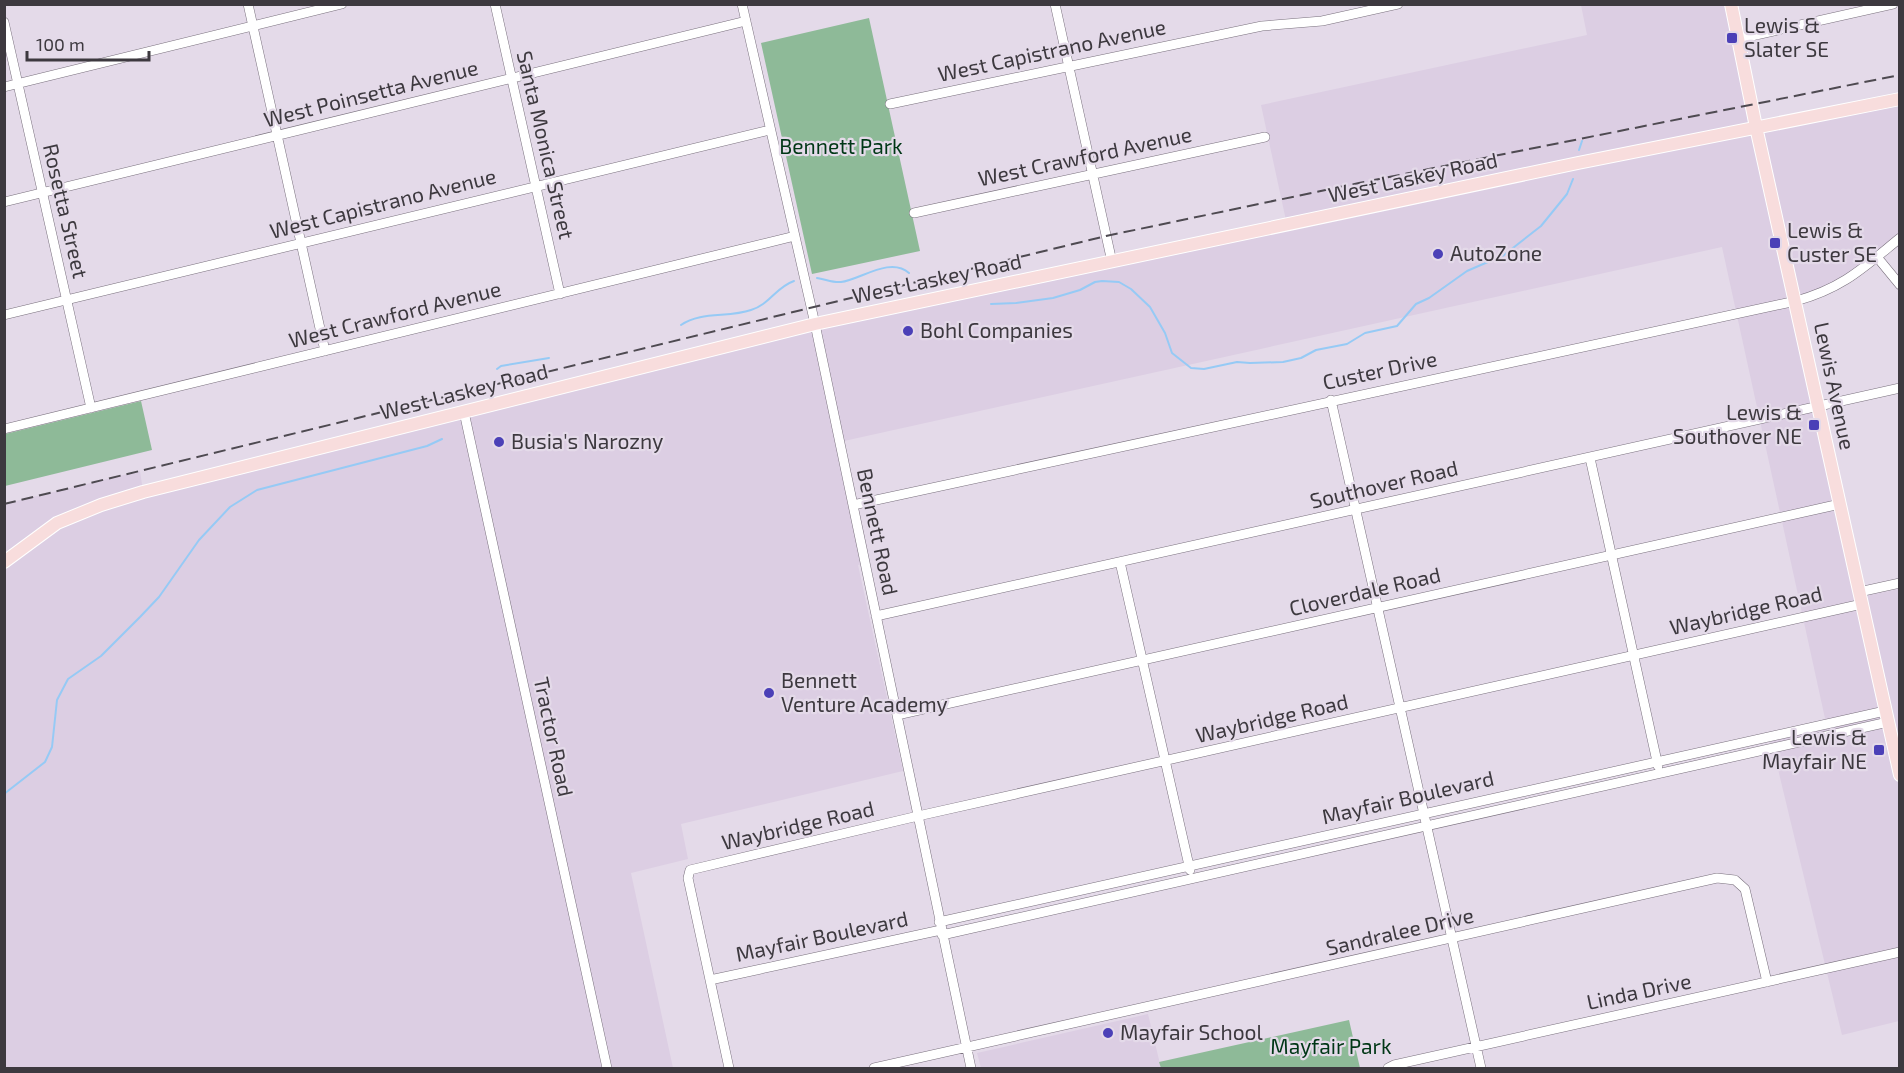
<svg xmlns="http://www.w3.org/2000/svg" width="1904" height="1073" viewBox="0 0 1904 1073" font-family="'Exo 2',sans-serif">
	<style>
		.built { fill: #dccee3 }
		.green { fill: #8eba98 }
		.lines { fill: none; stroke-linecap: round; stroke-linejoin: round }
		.stream { stroke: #96caf5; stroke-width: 2 }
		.minor-casing { stroke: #79707d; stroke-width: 10 }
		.major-casing { stroke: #fff; stroke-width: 14 }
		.minor { stroke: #fff; stroke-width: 9 }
		.major { stroke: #f8dddd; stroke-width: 12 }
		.rail { stroke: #4e4a51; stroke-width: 2; stroke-dasharray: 12 6; stroke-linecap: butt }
		.poi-dot { fill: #4b40b7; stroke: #e4dae9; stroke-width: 2 }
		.labels { text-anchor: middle; stroke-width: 4.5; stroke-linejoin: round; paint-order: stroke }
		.poi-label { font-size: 21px; fill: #3d393f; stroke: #e4dae9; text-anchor: start }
		.street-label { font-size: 21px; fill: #3d393f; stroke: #e4dae9 }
		.park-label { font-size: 21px; fill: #003716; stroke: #e4dae9 }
	</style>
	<rect width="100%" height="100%" fill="#e4dae9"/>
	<!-- built -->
	<path class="built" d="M1581 5H1731L1757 127 1899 99V238L1842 284 1796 301 1861 597 1899 589V1021L1842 1035 1770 736 1826 723 1722 247 844 441 870 562 858 565 903 771 681 824 688 859 631 873 673 1068H5L4 504 140 471 143 491 815 324 1287 225 1261 105 1587 35Z
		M1148 1014 1161 1068H981L977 1053Z"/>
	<!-- green -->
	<path class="green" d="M869 18 920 251 812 274 761 43Z
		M141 401 152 450 5 486V434Z
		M1349 1020 1360 1068H1161L1159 1062Z"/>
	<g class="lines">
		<!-- stream -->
		<path class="stream" d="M1579 150 1582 141
			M817 278C825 279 833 283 841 282 860 280 890 256 909 273
			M921 286 925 290
			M991 304 1016 303 1053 298 1080 290 1095 282 1102 281 1119 282 1131 289 1150 307 1165 333 1172 353 1191 368 1204 369 1237 362 1250 363 1283 362 1301 358 1316 350 1347 344 1365 333 1397 326 1416 304 1429 298 1467 271 1504 255 1541 226 1567 194 1573 179
			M681 325C701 311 728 318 751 310 769 305 776 287 794 281
			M497 369 501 366 549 358
			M4 794 45 762 52 747 57 700 68 679 101 656 140 617 159 597 199 540 230 507 257 490 427 446 442 439"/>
		<defs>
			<path id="minor" d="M248 4 325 351
				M495 4 560 294
				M742 4 815 324 971 1068
				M1055 4 1112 262
				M4 22 91 408
				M1738 39 1893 4
				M4 87 342 4
				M890 104 1262 26 1322 21 1398 4
				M4 202 746 21
				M914 213 1265 137
				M1877 257 1900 285
				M4 315 770 130
				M1331 400 1481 1068
				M464 412 607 1068
				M4 429 795 236
				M1590 458 1658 766
				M853 505 1796 301C1843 288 1863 268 1900 238
				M1120 562 1190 870
				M1859 592 1900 583
				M876 616 1900 388
				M897 715 1840 504
				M939 922 1885 711
				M942 935 1888 722
				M710 980 941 930
				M729 1068 688 878 690 870 918 816 1862 604
				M874 1068 1717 878 1735 880 1745 889 1767 982
				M1388 1068 1394 1065 1900 952"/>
			<path id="major" d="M1731 4 1756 127 1900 775
				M4 562 57 523 101 505 143 492 815 324 1578 163 1900 99"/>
		</defs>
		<!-- minor casing -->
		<use href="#minor" class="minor-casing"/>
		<!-- major casing -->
		<use href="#major" class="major-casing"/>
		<!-- minor -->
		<use href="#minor" class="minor"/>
		<!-- major -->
		<use href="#major" class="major"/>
		<!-- rail -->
		<path class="rail" d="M4 504 1106 236 1359 183 1900 75"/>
	</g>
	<!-- markers -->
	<g class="poi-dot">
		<rect x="1726" y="32" width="12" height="12" rx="3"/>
		<rect x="1769" y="237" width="12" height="12" rx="3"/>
		<circle cx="1438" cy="254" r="6"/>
		<circle cx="908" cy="331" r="6"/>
		<rect x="1808" y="419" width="12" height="12" rx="3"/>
		<circle cx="499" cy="442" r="6"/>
		<circle cx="769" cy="693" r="6"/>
		<rect x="1873" y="744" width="12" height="12" rx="3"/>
		<circle cx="1108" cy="1033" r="6"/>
	</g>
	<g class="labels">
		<!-- poi labels -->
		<g class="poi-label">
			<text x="1744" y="33">Lewis &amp;<tspan x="1744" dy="24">Slater SE</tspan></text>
			<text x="1787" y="238">Lewis &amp;<tspan x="1787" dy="24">Custer SE</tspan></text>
			<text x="1450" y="261">AutoZone</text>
			<text x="920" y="338">Bohl Companies</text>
			<text x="1802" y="420" text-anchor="end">Lewis &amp;<tspan x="1802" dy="24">Southover NE</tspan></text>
			<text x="511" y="449">Busia's Narozny</text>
			<text x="781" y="688">Bennett<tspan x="781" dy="24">Venture Academy</tspan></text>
			<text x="1867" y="745" text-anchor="end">Lewis &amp;<tspan x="1867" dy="24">Mayfair NE</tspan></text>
			<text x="1120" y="1040">Mayfair School</text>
		</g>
		<!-- street labels -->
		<g class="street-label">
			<text transform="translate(1052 51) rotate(-12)" y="7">West Capistrano Avenue</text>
			<text transform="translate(371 94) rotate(-14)" y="7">West Poinsetta Avenue</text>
			<text transform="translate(545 145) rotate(77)" y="7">Santa Monica Street</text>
			<text transform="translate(1085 157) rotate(-12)" y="7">West Crawford Avenue</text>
			<text transform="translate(1413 178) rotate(-12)" y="7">West Laskey Road</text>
			<text transform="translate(383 204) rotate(-14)" y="7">West Capistrano Avenue</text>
			<text transform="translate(65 211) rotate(77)" y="7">Rosetta Street</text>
			<text transform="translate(937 279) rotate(-12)" y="7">West Laskey Road</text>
			<text transform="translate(395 315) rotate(-14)" y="7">West Crawford Avenue</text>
			<text transform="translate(1380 371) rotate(-12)" y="7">Custer Drive</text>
			<text transform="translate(1834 386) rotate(78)" y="7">Lewis Avenue</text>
			<text transform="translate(464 392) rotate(-14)" y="7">West Laskey Road</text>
			<text transform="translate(1384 485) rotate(-13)" y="7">Southover Road</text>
			<text transform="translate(877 532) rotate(78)" y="7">Bennett Road</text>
			<text transform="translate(1365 592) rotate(-13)" y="7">Cloverdale Road</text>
			<text transform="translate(1746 611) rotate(-13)" y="7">Waybridge Road</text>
			<text transform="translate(1272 719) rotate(-13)" y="7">Waybridge Road</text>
			<text transform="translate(553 737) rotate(78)" y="7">Tractor Road</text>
			<text transform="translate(1408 798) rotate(-13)" y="7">Mayfair Boulevard</text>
			<text transform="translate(798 826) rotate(-13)" y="7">Waybridge Road</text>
			<text transform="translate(1400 932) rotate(-13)" y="7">Sandralee Drive</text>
			<text transform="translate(822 937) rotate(-12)" y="7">Mayfair Boulevard</text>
			<text transform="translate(1639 992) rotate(-12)" y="7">Linda Drive</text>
		</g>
		<!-- park labels -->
		<g class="park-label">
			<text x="841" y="154">Bennett Park</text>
			<text x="1331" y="1054">Mayfair Park</text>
		</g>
	</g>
	<!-- border -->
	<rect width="1904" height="1073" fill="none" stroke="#3d393f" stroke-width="12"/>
	<!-- scale -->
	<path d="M27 51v9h122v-9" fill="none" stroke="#3d393f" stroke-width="3"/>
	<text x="36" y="51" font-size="18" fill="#3d393f" stroke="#e4dae9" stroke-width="4.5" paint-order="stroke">100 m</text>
</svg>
